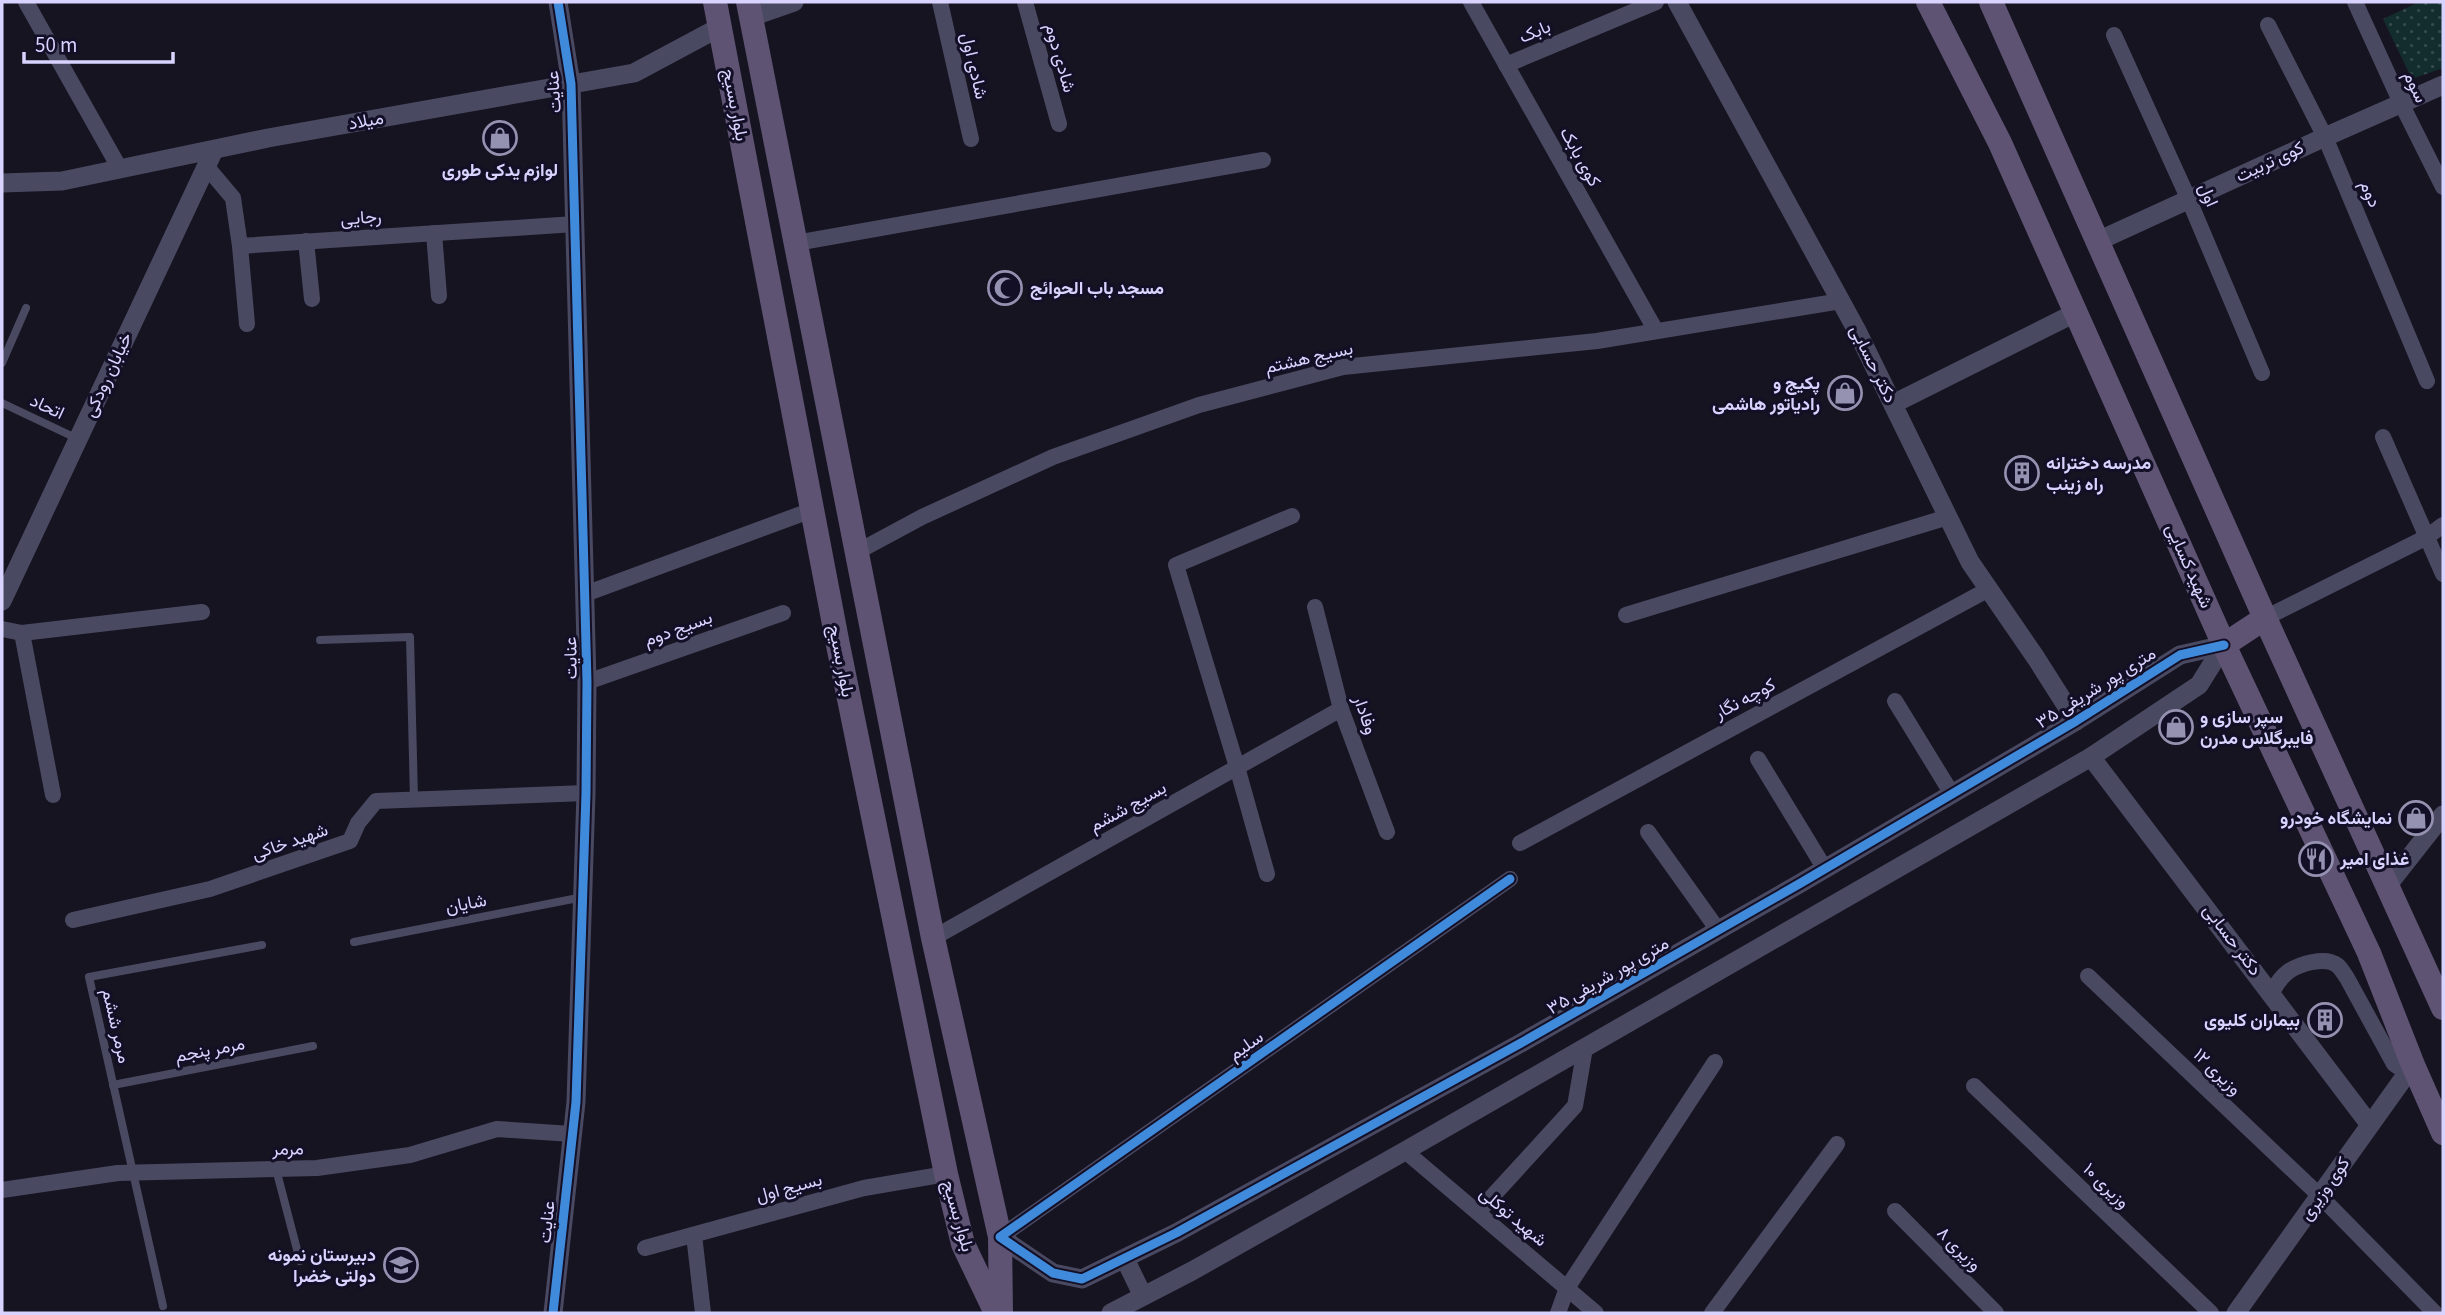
<svg xmlns="http://www.w3.org/2000/svg" width="2445" height="1315" font-family="'Source Sans 3',Vazirmatn,sans-serif">
	<defs>
		<pattern id="grass-dots" width="8" height="8" patternUnits="userSpaceOnUse" patternTransform="scale(1.75)"><rect width="8" height="8" fill="#132c2d"/><path d="M2 2h.1M6 6h.1" fill="none" stroke="#354a4c" stroke-width="1.8" stroke-linecap="round"/></pattern>
	</defs>
	<rect width="100%" height="100%" fill="#161421"/>
	<path fill="url(#grass-dots)" d="M2419 2H2443V68L2412 79 2383 19Z"/>
	<g fill="none" stroke-linecap="round" stroke-linejoin="round">
		<g stroke="#4a4962" stroke-width="8">
			<path d="M2 363 26 308"/>
			<path d="M2 403 78 439"/>
			<path d="M320 640 410 637 414 799"/>
			<path d="M354 942 583 897"/>
			<path d="M113 1085 313 1046"/>
			<path d="M276 1169 300 1261"/>
			<path d="M163 1306 89 977 262 945"/>
		</g>
		<g stroke="#4a4962" stroke-width="16">
			<path d="M26 2 120 169"/>
			<path d="M940 2 971 139"/>
			<path d="M1025 2 1059 124"/>
			<path d="M1471 2 1656 331"/>
			<path d="M2355 2 2401 103 2443 187"/>
			<path d="M2268 25 2325 137 2427 381"/>
			<path d="M2114 35 2189 200 2262 373"/>
			<path d="M1506 65 1656 2"/>
			<path d="M206 166 233 198 240 246 575 224"/>
			<path d="M434 233 439 296"/>
			<path d="M306 241 312 299"/>
			<path d="M796 243 1263 160"/>
			<path d="M240 246 247 324"/>
			<path d="M2383 437 2443 574"/>
			<path d="M857 552 922 517 1053 457 1199 405 1343 367 1597 341 1841 301"/>
			<path d="M585 594 812 510"/>
			<path d="M1315 607 1341 709 1387 832"/>
			<path d="M1626 615 1948 517"/>
			<path d="M2265 618 2427 537 2443 525"/>
			<path d="M2 629 22 633 202 612"/>
			<path d="M22 633 53 795"/>
			<path d="M587 682 783 613"/>
			<path d="M1895 701 1952 794"/>
			<path d="M1758 759 1825 869"/>
			<path d="M1648 832 1718 930"/>
			<path d="M1520 843 1989 589"/>
			<path d="M1267 874 1237 767 1176 565 1292 516"/>
			<path d="M73 920 210 889 350 841 358 823 376 801 586 793"/>
			<path d="M933 938 1341 709"/>
			<path d="M2088 976 2320 1196 2435 1313"/>
			<path d="M2272 993C2276 984 2281 977 2289 971 2300 964 2325 956 2337 965 2341 968 2344 974 2347 978L2394 1064 2407 1073 2418 1075"/>
			<path d="M1974 1086 2211 1313"/>
			<path d="M1405 1151 1596 1313"/>
			<path d="M2 1190 118 1173 317 1168 410 1155 497 1129 572 1134"/>
			<path d="M1895 1211 1996 1313"/>
			<path d="M1478 1212 1575 1106 1585 1048"/>
			<path d="M694 1235 703 1313"/>
			<path d="M1000 1237 1510 879"/>
			<path d="M645 1248 864 1188 946 1174"/>
			<path d="M1558 1313 1567 1288 1715 1062"/>
			<path d="M1712 1313 1837 1144"/>
		</g>
		<g stroke="#4a4962" stroke-width="19">
			<path d="M1677 2 1856 329 1970 562 2036 658 2076 721"/>
			<path d="M751 17 794 2"/>
			<path d="M2 183 62 181 268 138 634 73 720 27"/>
			<path d="M2098 241 2325 137 2443 85"/>
			<path d="M1893 404 2075 313"/>
			<path d="M2 601 214 150"/>
			<path d="M2091 757 2370 1125"/>
			<path d="M2387 886 2443 815"/>
			<path d="M1000 1237 1053 1273 1082 1279 1176 1233 1521 1043 1799 884 2076 721 2180 655 2224 645"/>
			<path d="M1125 1259 1143 1296"/>
			<path d="M553 1313 576 1102 586 793 587 682 571 84 558 2"/>
			<path d="M1111 1313 1192 1271 1405 1151 2091 757 2199 685 2224 645"/>
			<path d="M2236 1313 2413 1065"/>
		</g>
		<g stroke="#5e5373" stroke-width="24">
			<path d="M715 2 838 645 946 1174 963 1244 996 1313"/>
			<path d="M748 2 933 938 1000 1237 1001 1313"/>
			<path d="M1928 2 2000 143 2224 645 2369 953 2413 1065 2443 1133"/>
			<path d="M1991 2 2265 618 2443 1008"/>
			<path d="M2224 645 2265 618"/>
		</g>
		<g stroke="#130f26" stroke-width="13">
			<g id="cycleway">
				<path d="M1510 879 1000 1237 1053 1273 1082 1279 1176 1233 1521 1043 1799 884 2076 721 2180 655 2224 645"/>
				<path d="M553 1313 576 1102 586 793 587 682 571 84 558 2"/>
			</g>
		</g>
		<use href="#cycleway" stroke="#408adc" stroke-width="9"/>
	</g>
	<defs>
		<g id="shop-ring" transform="scale(1.75)"><circle r="9.5" fill="#130f26" stroke="#9591b1" stroke-width="1.5"/><path d="M-5-2.5h2.3a2.7 3.5 0 0 1 5.4 0H5L5.5 6h-11ZM-1.5-2.5h3a1.5 2.3 0 0 0-3 0Z" fill="#9591b1"/></g>
		<g id="mosque-ring" transform="scale(1.75)"><circle r="9.5" fill="#130f26" stroke="#9591b1" stroke-width="1.5"/><path d="M3.5-4.9A6 6 0 1 0 3.5 4.9A5 5 0 1 1 3.5-4.9Z" fill="#9591b1"/></g>
		<g id="building-ring" transform="scale(1.75)"><circle r="9.5" fill="#130f26" stroke="#9591b1" stroke-width="1.5"/><path d="M-4-6H4V6H1V3H-1V6H-4ZM-2.5-4.3h1.7v1.8h-1.7ZM.8-4.3h1.7v1.8H.8ZM-2.5-1h1.7V.8h-1.7ZM.8-1h1.7V.8H.8Z" fill="#9591b1"/></g>
		<g id="restaurant-ring" transform="scale(1.75)"><circle r="9.5" fill="#130f26" stroke="#9591b1" stroke-width="1.5"/><path d="M-5-6h1v4h1v-4h1v4h1v-4h1v5L-1.5 .5V6h-2V.5L-5-1ZM5-6V6H3V1.5H1.5Q1.5-4 5-6Z" fill="#9591b1"/></g>
		<g id="school-ring" transform="scale(1.75)"><circle r="9.5" fill="#130f26" stroke="#9591b1" stroke-width="1.5"/><path d="M0-5L7-2L0 1L-7-2ZM-4 1L0 2.5L4 1V4Q0 6-4 4Z" fill="#9591b1"/></g>
	</defs>
	<g fill-rule="evenodd">
		<use href="#shop-ring" x="500" y="138"/>
		<use href="#mosque-ring" x="1005" y="288"/>
		<use href="#shop-ring" x="1845" y="393"/>
		<use href="#building-ring" x="2022" y="473"/>
		<use href="#shop-ring" x="2176" y="727"/>
		<use href="#shop-ring" x="2416" y="818"/>
		<use href="#restaurant-ring" x="2316" y="859"/>
		<use href="#building-ring" x="2325" y="1020"/>
		<use href="#school-ring" x="401" y="1265"/>
	</g>
	<g text-anchor="middle" dominant-baseline="central" stroke-width="6" stroke-linejoin="round" paint-order="stroke">
		<g font-size="18" fill="#d9d4ff" stroke="#130f26">
			<text transform="translate(1535 32) rotate(-23)">بابک</text>
			<text transform="translate(1060 58) rotate(74)">شادی دوم</text>
			<text transform="translate(974 66) rotate(77)">شادی اول</text>
			<text transform="translate(2415 87) rotate(65)">سوم</text>
			<text transform="translate(554 92) rotate(-94)">عنایت</text>
			<text transform="translate(735 105) rotate(79)">بلوار بسیج</text>
			<text transform="translate(366 121) rotate(-10)">میلاد</text>
			<text transform="translate(1580 157) rotate(61)">کوی بابک</text>
			<text transform="translate(2270 162) rotate(-25)">کوی تربیت</text>
			<text transform="translate(2370 194) rotate(67)">دوم</text>
			<text transform="translate(2208 195) rotate(66)">اول</text>
			<text transform="translate(361 218) rotate(-4)">رجایی</text>
			<text transform="translate(1309 358) rotate(-13)">بسیج هشتم</text>
			<text transform="translate(1873 364) rotate(64)">دکتر حسابی</text>
			<text transform="translate(108 375) rotate(-65)">خیابان رودکی</text>
			<text transform="translate(47 407) rotate(25)">اتحاد</text>
			<text transform="translate(2189 566) rotate(66)">شهید کسایی</text>
			<text transform="translate(678 629) rotate(-20)">بسيج دوم</text>
			<text transform="translate(571 658) rotate(-91)">عنایت</text>
			<text transform="translate(841 661) rotate(79)">بلوار بسیج</text>
			<text transform="translate(2096 688) rotate(-32)">۳۵ متری پور شریفی</text>
			<text transform="translate(1745 699) rotate(-28)">کوچه نگار</text>
			<text transform="translate(1365 715) rotate(71)">وفادار</text>
			<text transform="translate(1128 807) rotate(-29)">بسیج ششم</text>
			<text transform="translate(290 842) rotate(-19)">شهید خاکی</text>
			<text transform="translate(466 904) rotate(-11)">شایان</text>
			<text transform="translate(2232 940) rotate(53)">دکتر حسابی</text>
			<text transform="translate(1608 976) rotate(-30)">۳۵ متری پور شریفی</text>
			<text transform="translate(116 1026) rotate(77)">مرمر ششم</text>
			<text transform="translate(1246 1046) rotate(-35)">سلیم</text>
			<text transform="translate(210 1050) rotate(-11)">مرمر پنجم</text>
			<text transform="translate(2217 1072) rotate(44)">وزيری ۱۲</text>
			<text transform="translate(288 1149) rotate(-1)">مرمر</text>
			<text transform="translate(2106 1186) rotate(44)">وزیری ۱۰</text>
			<text transform="translate(789 1188) rotate(-15)">بسیج اول</text>
			<text transform="translate(2325 1189) rotate(-55)">کوی وزیری</text>
			<text transform="translate(958 1216) rotate(74)">بلوار بسیج</text>
			<text transform="translate(1513 1217) rotate(40)">شهید توکلی</text>
			<text transform="translate(547 1222) rotate(-84)">عنایت</text>
			<text transform="translate(1959 1249) rotate(45)">وزیری ۸</text>
		</g>
		<g font-size="18" font-weight="bold" fill="#d9d4ff" stroke="#130f26" text-anchor="start">
			<text x="500" y="170" text-anchor="middle">لوازم یدکی طوری</text>
			<text x="1030" y="288">مسجد باب الحوائج</text>
			<text x="1820" y="383" text-anchor="end">پکیج و<tspan x="1820" dy="21">رادیاتور هاشمی</tspan></text>
			<text x="2046" y="463">مدرسه دخترانه<tspan x="2046" dy="21">راه زینب</tspan></text>
			<text x="2200" y="717">سپر سازی و<tspan x="2200" dy="21">فایبرگلاس مدرن</tspan></text>
			<text x="2392" y="818" text-anchor="end">نمایشگاه خودرو</text>
			<text x="2340" y="859">غذای امیر</text>
			<text x="2300" y="1020" text-anchor="end">بیماران کلیوی</text>
			<text x="376" y="1255" text-anchor="end">دبیرستان نمونه<tspan x="376" dy="21">دولتی خضرا</tspan></text>
		</g>
	</g>
	<rect width="2445" height="1315" fill="none" stroke="#d9d4ff" stroke-width="7"/>
	<path d="M24 52v10h149v-10" fill="none" stroke="#d9d4ff" stroke-width="3.5"/>
	<text x="35" y="52" font-size="21" fill="#d9d4ff" stroke="#130f26" stroke-width="5" paint-order="stroke">50 m</text>
</svg>
